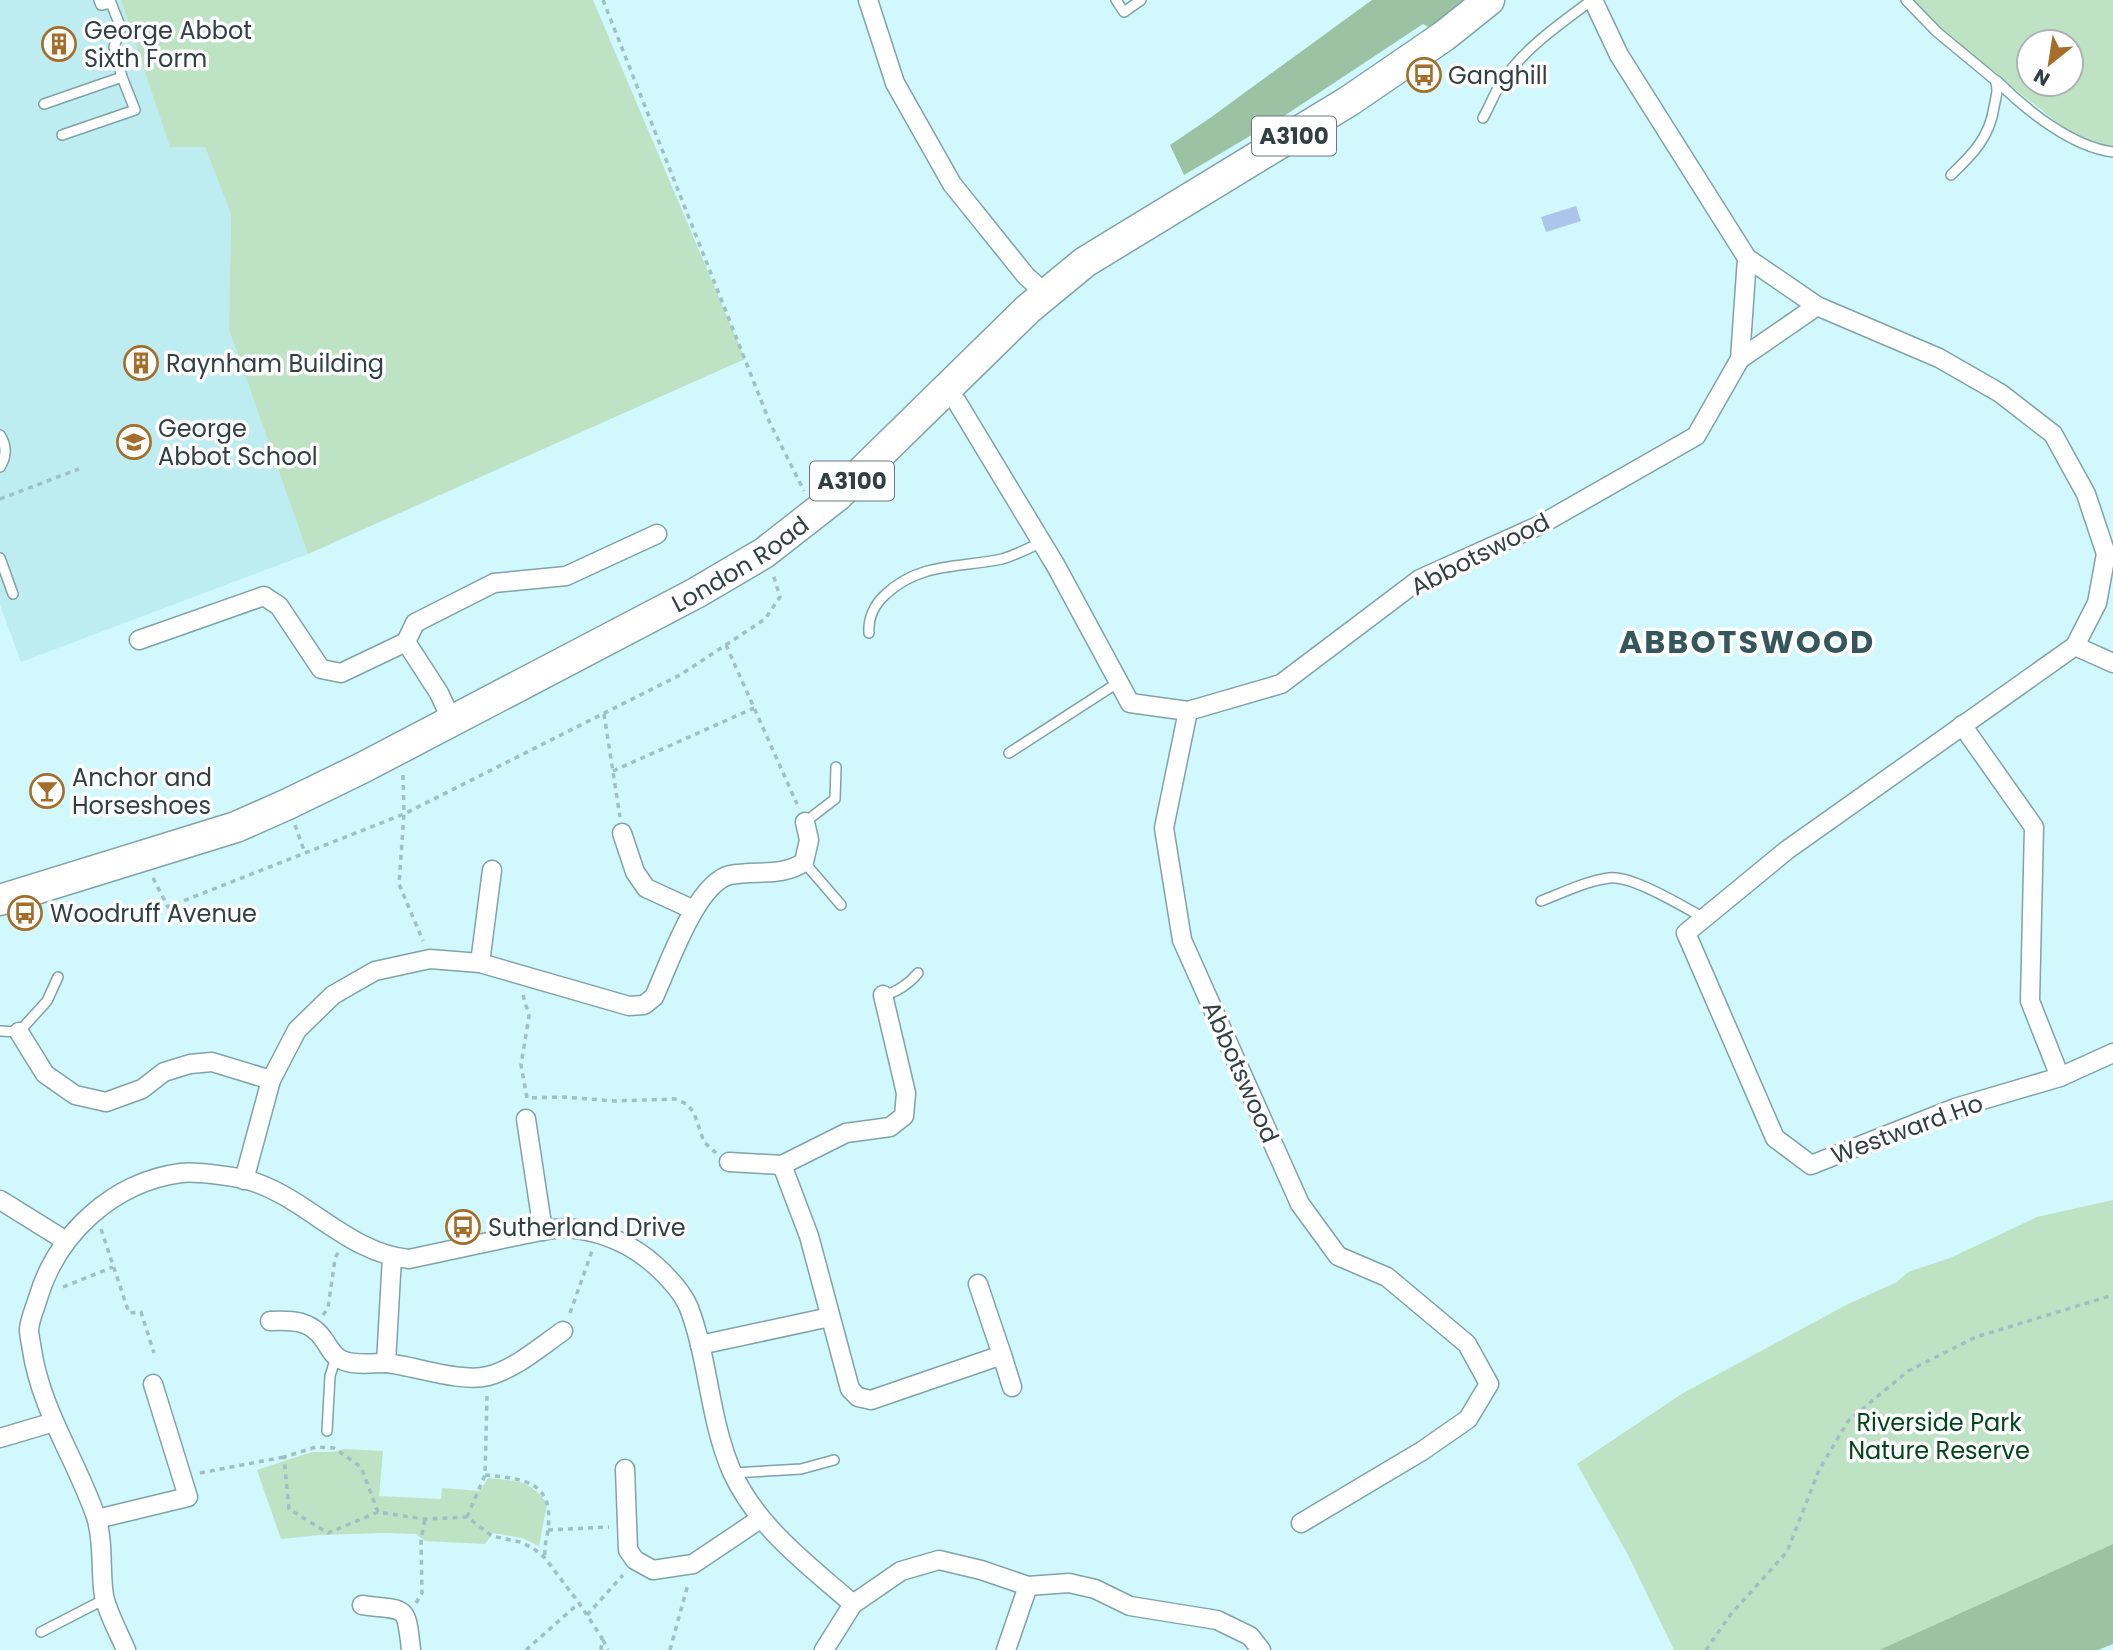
<svg xmlns="http://www.w3.org/2000/svg" width="2113" height="1650" font-family="Poppins,sans-serif">
	<rect width="100%" height="100%" fill="#d1f8fc"/>
	<path fill="#bdecf1" d="M0 0H121L170 146 205 147 231 214 229 330 308 554 21 662 0 605Z"/>
	<g fill="#bee3c4" fill-rule="evenodd">
		<path d="M121 0H593L745 359 308 554 229 330 231 214 205 147H170Z"/>
		<path d="M1913 0H2113V148L2088 141 2063 127 1945 34ZM2029 42H2071V84H2029Z"/>
		<path d="M2113 1200V1544L1879 1650H1674L1627 1553 1577 1464 1683 1393 1848 1304 1897 1282 1908 1272 1950 1258 2037 1217Z"/>
		<path d="M344 1449 383 1451 379 1496 441 1499 442 1488 480 1491 488 1478C514 1481 531 1479 547 1504L539 1546 522 1538 493 1533 485 1544 425 1541 416 1534 384 1533 320 1535 281 1539 257 1470 312 1452H333Z"/>
	</g>
	<g fill="#9bc2a2">
		<path d="M1372 0H1478L1444 36 1423 24 1284 116 1184 175 1170 145 1210 118Z"/>
		<path d="M2113 1544V1644L2098 1650H1879Z"/>
	</g>
	<path fill="#abc5ec" d="M1576 206 1581 221 1546 232 1541 217Z"/>
	<g fill="none" stroke-linecap="round" stroke-linejoin="round">
		<g stroke="#7fa3a7" stroke-width="12">
			<g id="lane">
				<path d="M1116 0 1124 12 1141 0"/>
				<path d="M1906 0 1937 32 1995 80C1999 90 1996 96 1994 107 1990 137 1972 155 1951 175"/>
				<path d="M1997 81C2026 110 2072 147 2113 152"/>
				<path d="M44 104 122 77 114 47 121 28 111 3 101 5 99 0"/>
				<path d="M1483 118C1490 106 1495 91 1503 80 1526 47 1560 24 1592 0"/>
				<path d="M62 135 135 110 122 77"/>
				<path d="M0 435C7 446 7 456 0 467"/>
				<path d="M0 558 13 594"/>
				<path d="M869 633C868 619 874 605 885 595 919 562 960 568 1002 559 1016 555 1029 548 1042 542"/>
				<path d="M1009 753 1119 682"/>
				<path d="M805 822 835 799 836 767"/>
				<path d="M804 862 841 905"/>
				<path d="M1541 901C1562 893 1586 881 1609 878 1632 875 1682 906 1704 918"/>
				<path d="M883 995C896 993 910 983 918 973"/>
				<path d="M0 1031 19 1032 47 1001 58 977"/>
				<path d="M327 1431 330 1376 336 1357"/>
				<path d="M732 1473 801 1469 834 1460"/>
				<path d="M41 1632 105 1599"/>
			</g>
		</g>
		<g stroke="#7fa3a7" stroke-width="21">
			<g id="street">
				<path d="M868 0 895 83 952 184 1026 276 1046 294"/>
				<path d="M1747 258 1817 306 1939 358 2000 393 2053 434 2086 494 2106 554 2097 603 2075 646 1787 850 1686 933 1775 1138 1811 1165 1955 1108 2060 1077 2113 1053"/>
				<path d="M1740 359 1817 306"/>
				<path d="M945 390 957 402 1056 566 1130 703 1188 711 1281 684 1420 579 1540 525 1696 436 1740 359 1747 258 1619 55 1593 0"/>
				<path d="M139 640 264 596 279 606 321 669 341 673 406 642 439 693 452 721"/>
				<path d="M406 642 415 623 494 583 566 576 657 534"/>
				<path d="M2075 646 2113 663"/>
				<path d="M1188 711 1164 828 1182 940 1300 1204 1338 1256 1387 1277 1467 1344 1489 1384 1468 1419 1422 1451 1301 1523"/>
				<path d="M1962 725 2034 827 2030 1001 2060 1077"/>
				<path d="M622 833 635 872 646 888 694 910"/>
				<path d="M480 963 492 870"/>
				<path d="M19 1032 45 1074 75 1095 106 1102 142 1089 164 1072 190 1064 212 1062 271 1080"/>
				<path d="M526 1119 543 1231"/>
				<path d="M729 1162 782 1165 846 1133 890 1127 904 1116 906 1093 883 995"/>
				<path d="M782 1165 809 1236 850 1389 858 1397 871 1400 1002 1355 978 1284"/>
				<path d="M244 1180 271 1080 297 1030 333 995 375 971 430 959 480 963 629 1006 644 1005 654 997C668 967 696 883 730 875 756 870 783 877 804 862L809 840 805 822"/>
				<path d="M0 1200 66 1241"/>
				<path d="M392 1257 386 1363C415 1366 461 1383 488 1376 515 1369 540 1347 563 1331"/>
				<path d="M270 1321C292 1320 311 1320 324 1340 330 1348 332 1356 342 1360 355 1366 373 1363 386 1363"/>
				<path d="M700 1345 830 1317"/>
				<path d="M1002 1355 1012 1387"/>
				<path d="M0 1438 54 1422"/>
				<path d="M625 1469 628 1550 635 1560 653 1570 693 1564 760 1519"/>
				<path d="M97 1519 188 1497 153 1384"/>
				<path d="M362 1605C407 1611 406 1603 411 1650"/>
				<path d="M126 1650C119 1633 108 1614 104 1596 100 1571 104 1541 96 1517 77 1461 41 1410 32 1350 31 1343 29 1335 29 1329 30 1319 35 1308 38 1298 57 1234 113 1182 181 1173 195 1171 229 1176 244 1179 304 1194 346 1253 409 1259 442 1252 475 1245 507 1238 529 1234 554 1226 576 1229 606 1233 634 1246 656 1266 668 1277 683 1293 689 1308 709 1361 709 1419 732 1472 757 1527 808 1565 853 1604"/>
				<path d="M824 1650 853 1604 901 1571 939 1560 981 1570 1028 1586 1069 1583 1095 1589 1130 1606 1217 1620 1250 1636 1261 1650"/>
				<path d="M1006 1650 1028 1586"/>
			</g>
		</g>
		<g stroke="#7fa3a7" stroke-width="33">
			<g id="primary">
				<path id="s1" d="M0 900 236 827 288 804 362 768 696 593 764 553 837 496 1028 309 1085 262 1349 101 1444 36 1489 0"/>
			</g>
		</g>
		<g stroke="#a0c0c3" stroke-width="3.5" stroke-dasharray="5 5" stroke-linecap="butt">
			<path d="M603 0 770 423 804 491"/>
			<path d="M0 499 79 469"/>
			<path d="M726 645 797 804"/>
			<path d="M604 714 620 817"/>
			<path d="M613 771 754 708"/>
			<path d="M403 775 404 814 399 884 423 941"/>
			<path d="M295 825 305 853"/>
			<path d="M153 878 168 907 404 814 680 675 765 619 780 597 773 574"/>
			<path d="M523 995 529 1016 521 1065 527 1098 563 1097 615 1101 675 1099 687 1104 694 1113 704 1142 716 1153"/>
			<path d="M101 1229 129 1313 141 1312 154 1353"/>
			<path d="M63 1287 113 1267"/>
			<path d="M570 1313 592 1251"/>
			<path d="M323 1315 328 1308 335 1259 338 1252"/>
			<path d="M200 1473 284 1457"/>
			<path d="M485 1475C524 1479 554 1481 548 1529 547 1539 544 1546 545 1556"/>
			<path d="M378 1512 361 1467 334 1448 316 1447 284 1457 289 1509 328 1533 378 1512 425 1519 467 1517 492 1536 520 1542 533 1548 545 1558 579 1603 602 1638 601 1650"/>
			<path d="M467 1517 485 1475 487 1396"/>
			<path d="M548 1530 609 1527"/>
			<path d="M416 1603 422 1593 421 1539 425 1519"/>
			<path d="M587 1615 623 1575"/>
			<path d="M603 1640 608 1650"/>
			<path d="M526 1650 579 1603"/>
			<path d="M670 1650 688 1584"/>
			<path d="M1706 1650 1731 1614 1787 1552 1819 1470 1848 1421 1908 1371 1976 1337 2113 1295"/>
		</g>
		<use href="#lane" stroke="#fff" stroke-width="9"/>
		<use href="#street" stroke="#fff" stroke-width="18"/>
		<use href="#primary" stroke="#fff" stroke-width="30"/>
	</g>
	<defs>
		<g id="building-ring" transform="scale(1.75)"><circle r="9.5" fill="#fff" stroke="#a46d29" stroke-width="1.5"/><path d="M-4-6H4V6H1V3H-1V6H-4ZM-2.5-4.3h1.7v1.8h-1.7ZM.8-4.3h1.7v1.8H.8ZM-2.5-1h1.7V.8h-1.7ZM.8-1h1.7V.8H.8Z" fill="#a46d29"/></g>
		<g id="bus-ring" transform="scale(1.75)"><circle r="9.5" fill="#fff" stroke="#a46d29" stroke-width="1.5"/><path d="M-5-6H5V4H4V6H2V4H-2V6H-4V4H-5ZM-3.5-4V0h7V-4ZM-3.5 1.2v1.5H-2V1.2ZM2 1.2v1.5H3.5V1.2Z" fill="#a46d29"/></g>
		<g id="school-ring" transform="scale(1.75)"><circle r="9.5" fill="#fff" stroke="#a46d29" stroke-width="1.5"/><path d="M0-5L7-2L0 1L-7-2ZM-4 1L0 2.5L4 1V4Q0 6-4 4Z" fill="#a46d29"/></g>
		<g id="bar-ring" transform="scale(1.75)"><circle r="9.5" fill="#fff" stroke="#a46d29" stroke-width="1.5"/><path d="M-6-5H6L.8 .8V4.5H3.5V6h-7V4.5H-.8V.8Z" fill="#a46d29"/></g>
	</defs>
	<g fill-rule="evenodd">
		<use href="#building-ring" x="59" y="44"/>
		<use href="#bus-ring" x="1424" y="75"/>
		<use href="#building-ring" x="141" y="363"/>
		<use href="#school-ring" x="134" y="442"/>
		<use href="#bar-ring" x="47" y="791"/>
		<use href="#bus-ring" x="25" y="913"/>
		<use href="#bus-ring" x="463" y="1227"/>
	</g>
	<g text-anchor="middle" dominant-baseline="central" stroke-width="7" stroke-linejoin="round" paint-order="stroke">
		<g fill="#fff" stroke="#6f797b" stroke-width="2">
			<rect x="1252" y="116.5" width="84" height="39" rx="5"/>
			<rect x="810" y="461.5" width="84" height="39" rx="5"/>
		</g>
		<g font-size="23" font-weight="bold" fill="#314042">
			<text x="1294" y="136">A3100</text>
			<text x="852" y="481">A3100</text>
		</g>
		<g font-size="24" fill="#314042" stroke="#fff" text-anchor="start">
			<text x="84" y="30">George Abbot<tspan x="84" dy="28">Sixth Form</tspan></text>
			<text x="1448" y="75">Ganghill</text>
			<text x="166" y="363">Raynham Building</text>
			<text x="158" y="428">George<tspan x="158" dy="28">Abbot School</tspan></text>
			<text x="72" y="777">Anchor and<tspan x="72" dy="28">Horseshoes</tspan></text>
			<text x="50" y="913">Woodruff Avenue</text>
			<text x="488" y="1227">Sutherland Drive</text>
		</g>
		<g font-size="24" fill="#314042" stroke="#fff">
			<text transform="translate(1480 554) rotate(-27)">Abbotswood</text>
			<text stroke="none"><textPath href="#s1" startOffset="816">London Road</textPath></text>
			<text transform="translate(1241 1072) rotate(66)">Abbotswood</text>
			<text transform="translate(1907 1129) rotate(-20)">Westward Ho</text>
		</g>
		<g font-size="24" fill="#03451c" stroke="#fff">
			<text x="1939" y="1422">Riverside Park<tspan x="1939" dy="28">Nature Reserve</tspan></text>
		</g>
		<g font-size="32" font-weight="bold" letter-spacing="2" fill="#35575b" stroke="#fff">
			<text x="1747" y="641">ABBOTSWOOD</text>
		</g>
	</g>
	<g transform="translate(2050 63) rotate(210)"><circle r="33" fill="#ffffff" stroke="#adb3b3" stroke-width="2"/>
	<path d="M0-5L12 26L0 18L-12 26Z" fill="#a46d29"/>
	<text y="-10" font-size="19" font-weight="bold" text-anchor="middle" fill="#314042">N</text>
	</g>
</svg>
